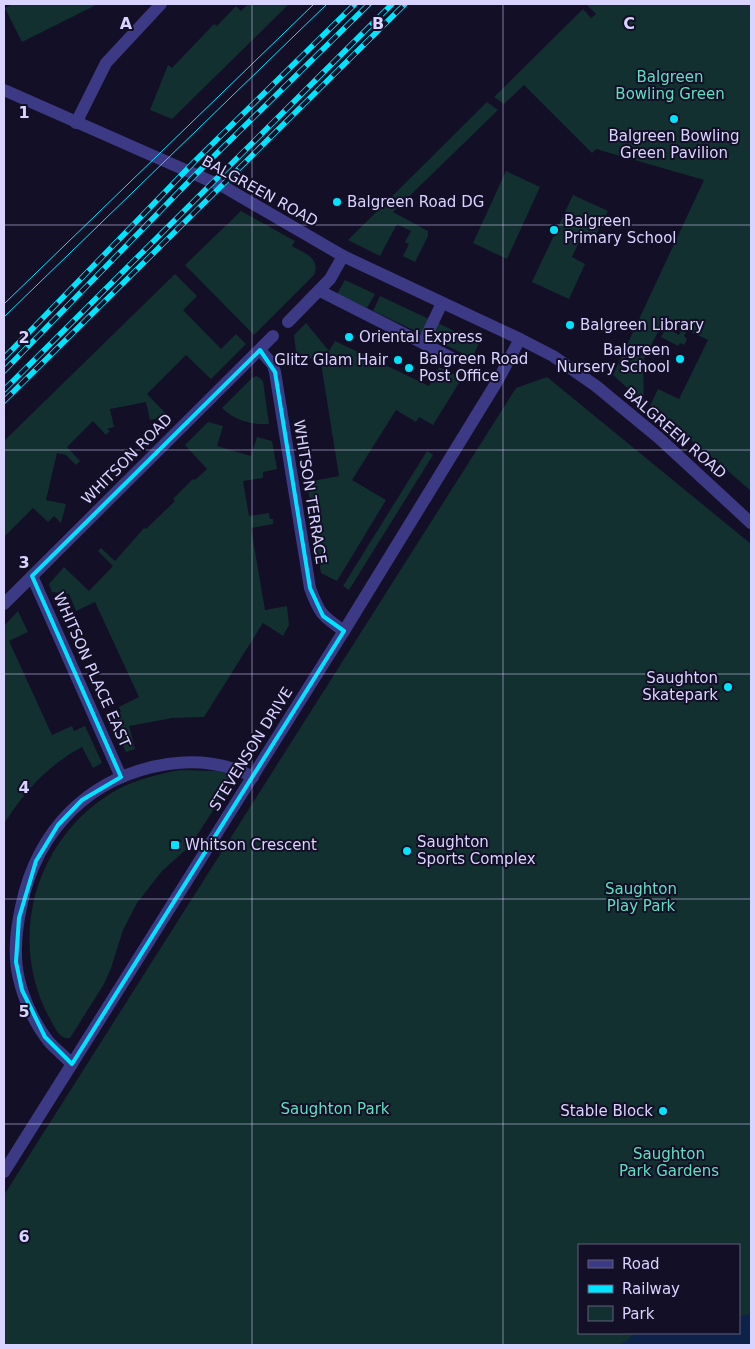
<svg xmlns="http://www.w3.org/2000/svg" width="755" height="1349" font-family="'DejaVu Sans',sans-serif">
	<rect width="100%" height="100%" fill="#130f26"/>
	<g fill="#12302f" fill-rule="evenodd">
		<path d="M13 4H98L22 42 5 8Z"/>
		<path d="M248 4H289L172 119 150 110 168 65 172 68 214 24 217 26 236 6 241 11Z"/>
		<path d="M589 4H751V491L706 452 649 408 658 389 679 399 708 340 687 330 684 336 687 339 684 345 680 343 678 346 661 337 666 328 679 335 682 329 664 320 643 361 644 403 613 375 704 180 596 149 592 153 524 85 504 104 494 97 583 9 591 18 596 14 587 5Z"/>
		<path d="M487 102 498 110 393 212 428 231V236L415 262 403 256 409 244 405 242 411 231 397 224 380 256 348 240Z"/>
		<path d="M506 171 540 187 507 259 473 243Z"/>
		<path d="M573 195 608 211 593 241 582 236 572 257 585 264 569 299 532 282Z"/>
		<path d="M241 211 295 241 292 246C304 253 321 258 314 275L254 335 185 265Z"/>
		<path d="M175 274 197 296 183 310 221 349 236 334 246 344 211 379 186 355 147 394 168 416 150 420 146 402 110 409 114 427 107 429 110 431 106 435 93 421 67 447 80 461 76 465 66 455 57 453 46 500 66 504 61 523 54 516 48 522 33 508 4 537V441Z"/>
		<path d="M345 280 375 294 367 308 337 294Z"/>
		<path d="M380 296 431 320 424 335 373 311Z"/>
		<path d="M306 323 329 351 335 341 429 386 439 367 462 378 433 425 419 417 416 422 396 410 352 480 386 500 337 581 321 573 307 482 339 476 320 357 297 360 294 335Z"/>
		<path d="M438 323 479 343 472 358 431 338Z"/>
		<path d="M256 376 260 378 263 381 269 424C251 425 236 421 222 408L252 378Z"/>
		<path d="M547 377 751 544V1345H4V1195L516 388ZM579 1245H739V1333H579Z"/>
		<path d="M208 422 223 426 217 446 251 456 257 437 272 441 277 469 263 472V478L243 481 249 516 269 513 270 519H273V524L251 528 265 610 287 606 289 625 283 636 263 623 204 717 172 718 129 726 135 749 126 752 109 717 121 712 119 707 139 697 95 602 76 611 69 594 52 592 49 584 64 567 89 591 113 566 98 551 101 548 115 561 144 528 146 529 175 501 173 499 193 479 195 480 207 469 185 445Z"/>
		<path d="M427 451 433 455 349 590 343 586Z"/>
		<path d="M18 611 28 632 9 641 52 735 72 726 74 731 85 726 102 763 93 768 82 747C48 765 24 792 4 824V626Z"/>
		<path d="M180 770 218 771 233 775 234 778 190 846 162 871 137 903 123 930 111 968 104 984 70 1038C59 1040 55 1027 50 1019 5 937 37 834 118 789 138 779 159 774 180 770Z"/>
	</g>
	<path fill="#0c2248" d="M751 1314V1345H618L628 1340 633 1333H739V1316Z"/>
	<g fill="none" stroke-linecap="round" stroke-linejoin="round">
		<g stroke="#3d3a85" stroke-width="12">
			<path d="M76 123 106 63 161 4"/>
			<path d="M320 291 452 358"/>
			<path d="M288 322 330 279 343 256"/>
			<path d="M423 343 442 303"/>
			<path d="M260 350 273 365 275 372 310 588C319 613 322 616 344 631"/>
			<path d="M32 576 121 777"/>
			<path d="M4 604 273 336"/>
			<path d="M72 1064C65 1057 57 1050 50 1043 36 1026 24 1001 19 979 13 955 16 931 21 907 37 830 89 776 168 764 196 760 228 763 253 777"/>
		</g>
		<g stroke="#3d3a85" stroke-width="12">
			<path d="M4 90 226 188 343 256 520 339 553 356 596 386 659 438 751 523"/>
			<path d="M4 1172 344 631 498 380 520 339"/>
		</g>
		<g stroke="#00e5ff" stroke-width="1">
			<path d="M4 304 314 4"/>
			<path d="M4 317 327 4"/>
		</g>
		<g stroke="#00e5ff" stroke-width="5.5">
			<g id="rail">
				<path d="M4 358 197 159 355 4"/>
				<path d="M4 371 205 165 369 4"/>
				<path d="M4 390 392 4"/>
				<path d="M4 401 405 4"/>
			</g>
		</g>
		<use href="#rail" stroke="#130f26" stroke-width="4" stroke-dasharray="11" stroke-linecap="butt"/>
	</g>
	<path fill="none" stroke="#00e5ff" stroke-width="4" stroke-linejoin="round" d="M260 350 275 372 310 588 323 616 344 631 72 1064 45 1037 22 990 16 962 19 918 36 861 58 825 82 800 121 777 32 576Z"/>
	<path fill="none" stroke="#d9d4ff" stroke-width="1" stroke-opacity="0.55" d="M252 4V1345M503 4V1345M4 225H751M4 450H751M4 674H751M4 899H751M4 1124H751"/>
	<g fill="#00e5ff" stroke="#130f26" stroke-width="2">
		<circle cx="674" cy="119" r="5"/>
		<circle cx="337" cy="202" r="5"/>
		<circle cx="554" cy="230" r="5"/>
		<circle cx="570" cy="325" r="5"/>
		<circle cx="349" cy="337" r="5"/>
		<circle cx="680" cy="359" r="5"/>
		<circle cx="398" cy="360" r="5"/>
		<circle cx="409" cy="368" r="5"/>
		<circle cx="728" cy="687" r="5"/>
		<rect x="170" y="840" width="10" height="10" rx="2.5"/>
		<circle cx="407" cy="851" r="5"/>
		<circle cx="663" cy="1111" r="5"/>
	</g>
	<g text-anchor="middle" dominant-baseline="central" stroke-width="4" stroke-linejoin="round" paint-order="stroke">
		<g font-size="15" fill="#5fe0c0" stroke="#130f26">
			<text x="670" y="77">Balgreen<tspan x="670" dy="17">Bowling Green</tspan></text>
			<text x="641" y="889">Saughton<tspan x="641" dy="17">Play Park</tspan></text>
			<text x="335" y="1109">Saughton Park</text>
			<text x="669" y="1154">Saughton<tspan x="669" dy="17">Park Gardens</tspan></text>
		</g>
		<g font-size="15" fill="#d9d4ff" stroke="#130f26" text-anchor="start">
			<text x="674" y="136" text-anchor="middle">Balgreen Bowling<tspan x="674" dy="17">Green Pavilion</tspan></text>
			<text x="347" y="202">Balgreen Road DG</text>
			<text x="564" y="221">Balgreen<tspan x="564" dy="17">Primary School</tspan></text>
			<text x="580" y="325">Balgreen Library</text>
			<text x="359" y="337">Oriental Express</text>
			<text x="670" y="350" text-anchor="end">Balgreen<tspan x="670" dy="17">Nursery School</tspan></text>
			<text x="419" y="359">Balgreen Road<tspan x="419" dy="17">Post Office</tspan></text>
			<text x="388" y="360" text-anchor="end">Glitz Glam Hair</text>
			<text x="718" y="678" text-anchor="end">Saughton<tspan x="718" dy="17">Skatepark</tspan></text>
			<text x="417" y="842">Saughton<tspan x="417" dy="17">Sports Complex</tspan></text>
			<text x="185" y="845">Whitson Crescent</text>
			<text x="653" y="1111" text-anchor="end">Stable Block</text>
		</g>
		<g font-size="15" fill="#d9d4ff" stroke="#130f26">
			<text transform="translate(260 191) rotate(29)">BALGREEN ROAD</text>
			<text transform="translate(675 433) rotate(41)">BALGREEN ROAD</text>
			<text transform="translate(127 459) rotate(-45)">WHITSON ROAD</text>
			<text transform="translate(310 492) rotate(81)">WHITSON TERRACE</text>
			<text transform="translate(92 670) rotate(66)">WHITSON PLACE EAST</text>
			<text transform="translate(251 749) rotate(-58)">STEVENSON DRIVE</text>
		</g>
	</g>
	<g font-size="16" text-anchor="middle" font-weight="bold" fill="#d9d4ff" stroke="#130f26" stroke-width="4" stroke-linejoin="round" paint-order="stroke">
		<text x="126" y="29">A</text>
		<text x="378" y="29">B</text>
		<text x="629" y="29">C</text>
		<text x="24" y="118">1</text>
		<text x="24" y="343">2</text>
		<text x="24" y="568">3</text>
		<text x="24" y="793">4</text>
		<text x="24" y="1017">5</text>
		<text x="24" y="1242">6</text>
	</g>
	<rect width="755" height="1349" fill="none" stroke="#d9d4ff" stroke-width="10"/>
	<rect x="578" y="1244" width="162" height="90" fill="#130f26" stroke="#625e7d"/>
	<rect x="588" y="1260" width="25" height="8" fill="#3d3a85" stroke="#625e7d"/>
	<text x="622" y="1269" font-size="15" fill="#d9d4ff">Road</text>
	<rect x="588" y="1285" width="25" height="8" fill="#00e5ff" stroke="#625e7d"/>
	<text x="622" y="1294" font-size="15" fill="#d9d4ff">Railway</text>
	<rect x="588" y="1306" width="25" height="15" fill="#12302f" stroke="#625e7d"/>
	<text x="622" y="1319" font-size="15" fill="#d9d4ff">Park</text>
</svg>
